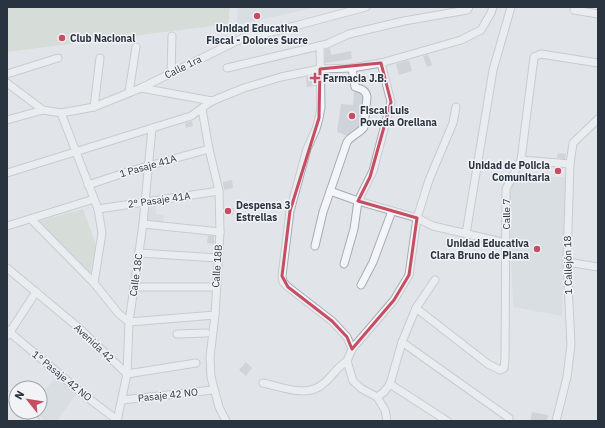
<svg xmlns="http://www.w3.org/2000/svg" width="605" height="428" font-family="'IBM Plex Sans',sans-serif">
	<rect width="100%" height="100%" fill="#e1e5e9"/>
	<g fill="#cfd4db">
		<path d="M238 7H318L236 25Z"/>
		<path d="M354 92 366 93 363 126 350 137 337 132 341 104 353 105Z"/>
		<path d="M517 176 565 177 562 316 513 307 509 190Z"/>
		<path d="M148 203H156V214L164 215 163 224 146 222Z"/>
		<path d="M56 378 76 394 57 421H45L36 412H40V394Z"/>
	</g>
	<g fill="#c7d3c3">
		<path d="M7 7H230L228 24 7 52Z"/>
		<path d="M83 209 96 245 90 274 38 224 39 221Z"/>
	</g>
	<g fill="#b9bec6">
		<path d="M330 48 331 55 351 51 352 59 325 63V50Z"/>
		<path d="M428 55 432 65 427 67 423 56Z"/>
		<path d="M409 60 412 71 399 75 396 64Z"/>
		<path d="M315 75 316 86 307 87 306 77Z"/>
		<path d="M192 121 193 126 186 128 185 123Z"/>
		<path d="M558 153 566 154 565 159 557 158Z"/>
		<path d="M554 168H563L562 175H554Z"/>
		<path d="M232 180 233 188 224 190 223 182Z"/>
		<path d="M225 207 234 208 233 215 225 214Z"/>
		<path d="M208 236H214V244L207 243Z"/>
		<path d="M246 362 252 368 246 376 239 370Z"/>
		<path d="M532 412 548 415 547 421H530Z"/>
	</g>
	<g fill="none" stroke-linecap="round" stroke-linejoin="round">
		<g stroke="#a6acb3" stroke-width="9">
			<g id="minor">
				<path d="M575 7 574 10 598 14"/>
				<path d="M320 46 321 107 319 118 316 129 307 149 290 211 282 276 283 282 288 287 332 321 347 337 352 349"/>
				<path d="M227 68 327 44 349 34 404 21 467 10 469 7"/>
				<path d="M171 73 172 36"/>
				<path d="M7 74 58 58"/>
				<path d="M7 83 43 110 61 113 94 107 141 88 243 38 276 31 366 7"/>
				<path d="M141 88 212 101"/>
				<path d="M129 92 136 47"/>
				<path d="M94 107 100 58"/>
				<path d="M202 109 209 149 219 191 220 232 215 315 210 357 211 377 219 407 226 421"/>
				<path d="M61 113 98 209 102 233 94 283 119 314 129 322"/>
				<path d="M7 120 43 110"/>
				<path d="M521 160 570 164"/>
				<path d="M7 173 191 116 212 101 244 88 281 77 320 69 352 68 381 63 461 40 481 30 491 13 493 7"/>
				<path d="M88 185 130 171 209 149"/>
				<path d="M330 191 358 201 417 218 433 226 506 243"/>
				<path d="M98 209 219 191"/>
				<path d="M31 219 94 283"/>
				<path d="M143 224 220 232"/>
				<path d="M7 226 94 199"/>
				<path d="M466 234 493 70 511 7"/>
				<path d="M315 246 323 212 347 142C352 135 360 133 364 127L367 97C366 90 361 89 355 87L352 68"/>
				<path d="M139 253 218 258"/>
				<path d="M567 262 598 267"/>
				<path d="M344 264 354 229 358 201 373 171 391 102 381 63"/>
				<path d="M7 268 79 328 127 374 196 363"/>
				<path d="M361 285 373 262 392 211"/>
				<path d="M134 287H216"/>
				<path d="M416 308 488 364 500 370 504 368 505 358 506 189 521 160 534 57 541 54 598 63"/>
				<path d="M129 322 215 315"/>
				<path d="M7 330 83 394 117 420"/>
				<path d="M177 334 206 333"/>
				<path d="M8 335 36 292"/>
				<path d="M402 342 509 418 508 421"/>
				<path d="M263 383C282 387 307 398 323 384 332 377 336 368 347 361"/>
				<path d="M390 384 447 421"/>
				<path d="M7 395 16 403"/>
				<path d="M377 397 384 392 390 384 402 342 416 308 435 280"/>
				<path d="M122 400 213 390"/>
				<path d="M26 412 36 421"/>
				<path d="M117 421 127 374 129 322 143 224 152 128"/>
				<path d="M387 421 385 410 377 397 362 389 353 381 347 361 352 349 394 300 409 275 417 218 429 180 453 123 456 107"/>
				<path d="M556 421 567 377 571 345 567 262 570 164 573 143 598 119"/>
			</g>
		</g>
		<use href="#minor" stroke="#f4f5f8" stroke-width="7"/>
	</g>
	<path d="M0 0H605V428H0ZM381 63 391 102 370 177 358 201 417 218 409 275 394 300 352 349 347 337 332 321 288 287 282 276 290 211 319 118 320 69Z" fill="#e1e5e9" fill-opacity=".55" fill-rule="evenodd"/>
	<path fill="none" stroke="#c74d62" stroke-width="3" stroke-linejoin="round" d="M381 63 391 102 370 177 358 201 417 218 409 275 394 300 352 349 347 337 332 321 288 287 282 276 290 211 319 118 320 69Z"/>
	<g fill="#c74d62" stroke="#f1f3f7" stroke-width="1.5">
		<circle cx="257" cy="16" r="4"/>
		<circle cx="62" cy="38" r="4"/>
		<path d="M313 72h4v4h4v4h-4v4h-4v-4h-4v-4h4z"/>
		<circle cx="352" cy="116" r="4"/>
		<circle cx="558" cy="171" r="4"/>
		<circle cx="228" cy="211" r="4"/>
		<circle cx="537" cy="249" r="4"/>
	</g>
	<g text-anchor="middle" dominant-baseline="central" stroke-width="3" stroke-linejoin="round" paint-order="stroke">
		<g font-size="10" font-weight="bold" fill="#2a3340" stroke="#f1f3f7" text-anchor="start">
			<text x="257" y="28" text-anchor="middle">Unidad Educativa<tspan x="257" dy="12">Fiscal - Dolores Sucre</tspan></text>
			<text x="70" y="38">Club Nacional</text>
			<text x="323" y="78">Farmacia J.B.</text>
			<text x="360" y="110">Fiscal Luis<tspan x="360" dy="12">Poveda Orellana</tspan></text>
			<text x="550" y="165" text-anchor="end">Unidad de Policia<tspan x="550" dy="12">Comunitaria</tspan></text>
			<text x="236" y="205">Despensa 3<tspan x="236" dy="12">Estrellas</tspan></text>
			<text x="529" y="243" text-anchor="end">Unidad Educativa<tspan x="529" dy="12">Clara Bruno de Piana</tspan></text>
		</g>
		<g font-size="10" fill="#2a3340" stroke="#f1f3f7">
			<text transform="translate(183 67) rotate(-26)">Calle 1ra</text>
			<text transform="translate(148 166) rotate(-16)">1 Pasaje 41A</text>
			<text transform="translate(159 200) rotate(-8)">2° Pasaje 41A</text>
			<text transform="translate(506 214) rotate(-90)">Calle 7</text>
			<text transform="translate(568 265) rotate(-91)">1 Callejón 18</text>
			<text transform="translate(217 266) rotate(-86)">Calle 18B</text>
			<text transform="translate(136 275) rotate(-82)">Calle 18C</text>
			<text transform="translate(94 343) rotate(43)">Avenida 42</text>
			<text transform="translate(62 376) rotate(39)">1° Pasaje 42 NO</text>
			<text transform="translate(168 395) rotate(-6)">Pasaje 42 NO</text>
		</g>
	</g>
	<rect width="605" height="428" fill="none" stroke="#2a3340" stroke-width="16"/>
	<g transform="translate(28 400) rotate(300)"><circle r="19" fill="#f1f3f7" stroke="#a1a6ae"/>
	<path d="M0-3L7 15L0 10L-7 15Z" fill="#c74d62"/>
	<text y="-6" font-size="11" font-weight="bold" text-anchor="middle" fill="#2a3340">N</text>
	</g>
</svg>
